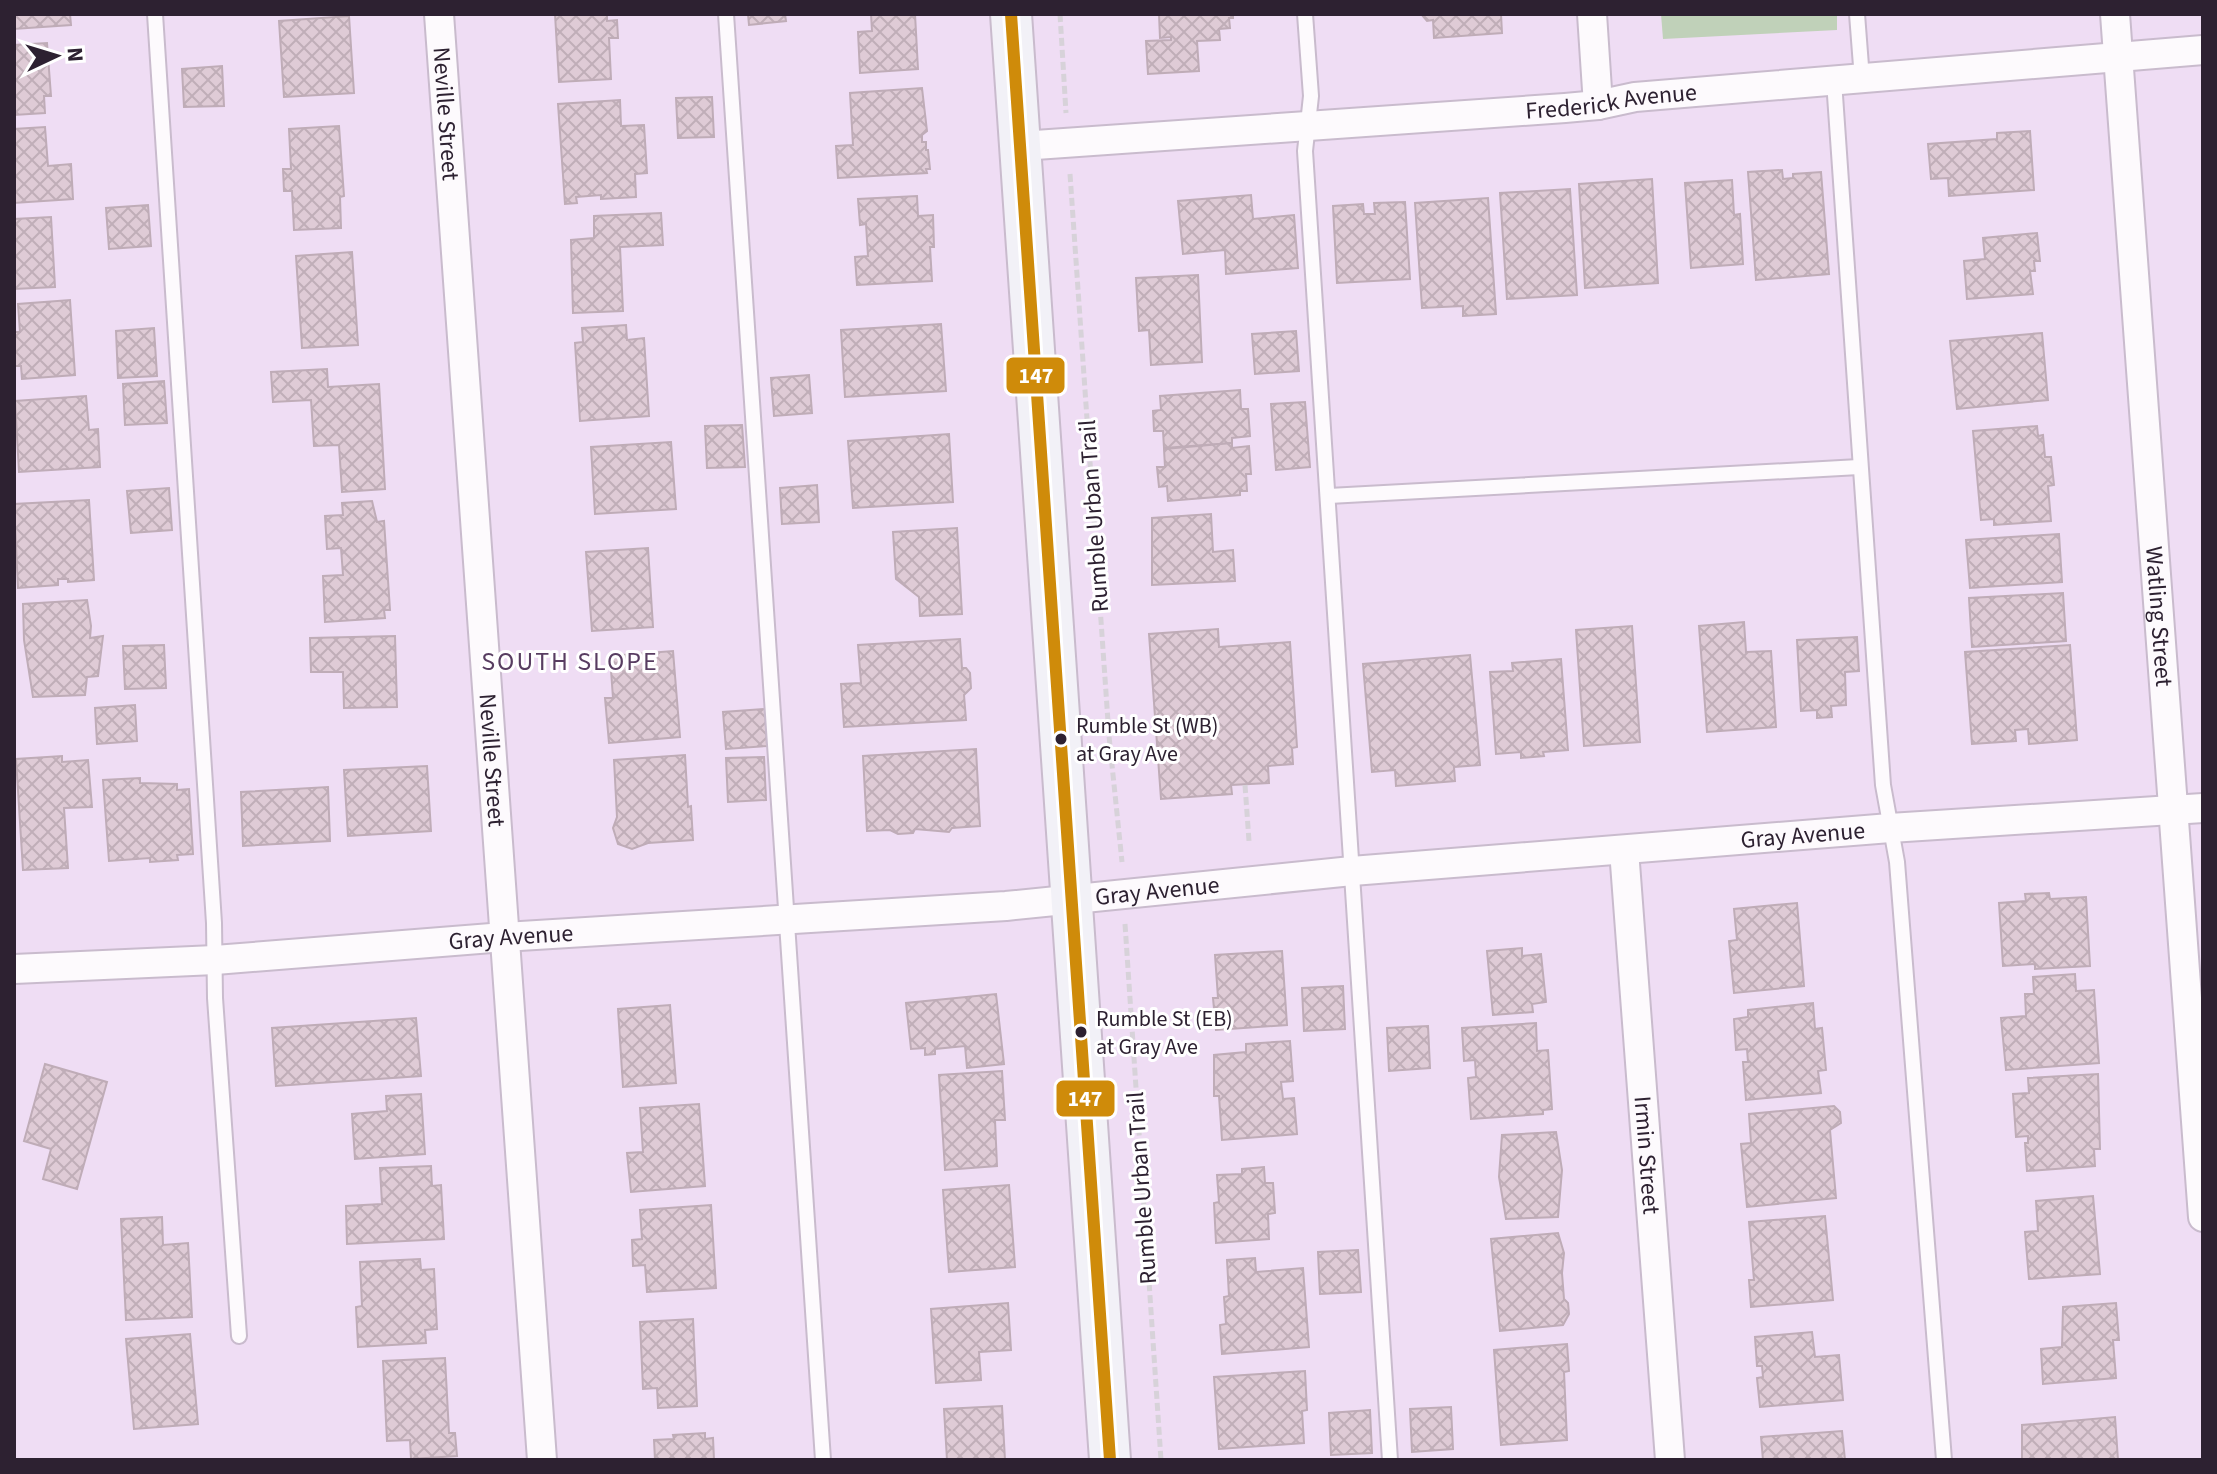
<svg xmlns="http://www.w3.org/2000/svg" width="2217" height="1474" font-family="'Source Sans 3',sans-serif">
	<defs>
		<pattern id="building-cross-hatch" width="8" height="8" patternUnits="userSpaceOnUse" patternTransform="scale(2)"><rect width="8" height="8" fill="#dfcbd6"/><path d="M0 0l8 8M0 8l8-8" fill="none" stroke="#c0aeb8"/></pattern>
	</defs>
	<rect width="100%" height="100%" fill="#efddf4"/>
	<path fill="#c0d1b9" d="M1661 14H1837V30L1663 39Z"/>
	<g fill="url(#building-cross-hatch)" stroke="#bfacb7" stroke-width="2">
		<path d="M14 14H70L71 25 14 29Z"/>
		<path d="M555 14H607V21L617 20 618 38H609L611 79 559 82Z"/>
		<path d="M748 14H785L786 21 749 25Z"/>
		<path d="M871 14H915L918 69 860 73 858 32 872 31Z"/>
		<path d="M1159 14H1233V18H1229L1230 28 1219 29 1220 40 1197 41 1199 71 1148 74 1146 41 1171 40V37L1160 38Z"/>
		<path d="M1408 14H1501L1502 33 1434 38 1433 20 1427 21 1422 15Z"/>
		<path d="M349 16 354 93 284 97 279 21Z"/>
		<path d="M47 43 51 96H44L45 113 14 115V45Z"/>
		<path d="M222 66 224 106 184 107 182 69Z"/>
		<path d="M922 88 927 131 922 135V142H926V150H928L930 169H926L927 173 838 178 836 146 853 145 850 93Z"/>
		<path d="M712 97 714 137 678 138 676 98Z"/>
		<path d="M620 100 621 126 644 125 647 173 635 174 636 197 601 199V195L576 197 577 203 565 204 558 104Z"/>
		<path d="M339 126 344 196 340 197 341 228 294 230 292 191H284L283 169H291L289 129Z"/>
		<path d="M45 127 48 166 71 164 73 199 14 203V129Z"/>
		<path d="M2030 131 2034 190 1949 196 1948 178 1931 179 1928 144 1997 139V133Z"/>
		<path d="M1782 170 1783 179 1793 178V174L1821 172 1829 274 1756 280 1748 172Z"/>
		<path d="M1652 179 1658 283 1585 288 1579 184Z"/>
		<path d="M1732 180 1734 215 1740 214 1743 264 1691 268 1685 183Z"/>
		<path d="M1570 189 1577 295 1507 299 1500 193Z"/>
		<path d="M1251 195 1253 219 1294 215 1298 268 1226 274 1225 250 1183 254 1178 201Z"/>
		<path d="M917 196 918 216 933 215 934 247H930L932 281 857 285 855 257 868 256 866 224 860 225 858 199Z"/>
		<path d="M1488 198 1496 314 1463 316V306L1422 308 1415 203Z"/>
		<path d="M1405 202 1410 279 1337 283 1333 206 1363 204 1364 214H1375L1374 203Z"/>
		<path d="M148 205 151 246 109 249 106 208Z"/>
		<path d="M661 213 663 245 620 247 623 311 573 313 571 240 594 238V216Z"/>
		<path d="M51 217 55 287 14 289V219Z"/>
		<path d="M2037 233 2040 261H2034L2035 271H2030L2033 294 1967 299 1964 261 1985 259 1983 238Z"/>
		<path d="M352 252 358 345 302 348 296 256Z"/>
		<path d="M1198 275 1202 362 1151 365 1149 330 1139 331 1136 278Z"/>
		<path d="M70 300 75 375 22 379 21 366H14V332H20L18 304Z"/>
		<path d="M941 324 946 391 845 397 841 330Z"/>
		<path d="M626 325 627 340 644 338 649 416 580 421 575 343 583 342 582 328Z"/>
		<path d="M154 328 157 376 118 378 116 331Z"/>
		<path d="M1296 331 1299 371 1255 374 1252 334Z"/>
		<path d="M2042 333 2048 400 1957 409 1950 341Z"/>
		<path d="M327 369 328 387 379 384 385 489 342 492 339 445 314 446 311 400 273 402 271 372Z"/>
		<path d="M809 375 812 413 774 416 771 378Z"/>
		<path d="M164 381 167 423 125 425 123 384Z"/>
		<path d="M1240 390 1241 409H1248L1250 436 1232 438V443L1164 448 1163 431H1154L1153 411 1161 410 1160 396Z"/>
		<path d="M86 396 89 430 98 429 100 467 19 472 15 401Z"/>
		<path d="M1305 402 1310 467 1276 470 1271 404Z"/>
		<path d="M742 425 745 467 707 468 705 426Z"/>
		<path d="M2037 426 2038 436 2043 435 2045 457H2051L2054 485 2048 486 2051 521 1994 525V519L1981 520 1973 431Z"/>
		<path d="M949 434 953 502 853 508 848 441Z"/>
		<path d="M671 442 676 509 595 514 591 447Z"/>
		<path d="M1232 443V448L1249 446 1251 474H1246L1247 491H1240V495L1168 501 1167 486 1159 487 1157 467H1165L1164 449Z"/>
		<path d="M817 485 819 522 782 524 780 488Z"/>
		<path d="M169 488 172 530 131 533 127 491Z"/>
		<path d="M89 500 94 580 68 582V579H58V585L18 588 14 504Z"/>
		<path d="M372 501 377 522 384 521 390 610H384L385 618 325 622 323 576 343 575 341 548 327 549 325 516 343 515 342 503Z"/>
		<path d="M1211 514 1213 552 1233 550 1235 581 1152 585V518Z"/>
		<path d="M957 528 962 614 920 616 919 597 896 579 893 532Z"/>
		<path d="M2059 534 2062 582 1970 588 1966 540Z"/>
		<path d="M648 548 653 627 592 631 586 552Z"/>
		<path d="M2063 593 2066 641 1972 647 1969 598Z"/>
		<path d="M87 600 91 626 90 638 103 636 98 676 87 677 85 695 33 697 24 640 23 604Z"/>
		<path d="M1744 622 1746 652 1771 651 1776 727 1707 732 1699 626Z"/>
		<path d="M1632 626 1640 742 1584 746 1576 630Z"/>
		<path d="M1218 629 1219 647 1290 642 1297 747 1292 748 1293 764 1268 766 1269 783 1231 785 1232 794 1161 799 1149 634Z"/>
		<path d="M395 636 397 707 344 708 343 672H311L310 638Z"/>
		<path d="M1857 637 1859 671 1845 672 1846 705 1831 706 1832 717 1817 718V710L1801 711 1797 640Z"/>
		<path d="M960 639 962 668H966L970 673 971 688 964 695 966 720 844 727 841 684 861 683 858 645Z"/>
		<path d="M164 645 166 688 125 689 123 646Z"/>
		<path d="M2070 645 2077 740 2029 744 2028 729 2015 730 2016 741 1972 744 1965 652Z"/>
		<path d="M673 651 680 737 609 743 605 698H613L610 656Z"/>
		<path d="M1470 655 1480 765 1454 767 1455 781 1396 786 1395 770 1372 772 1363 664Z"/>
		<path d="M1561 659 1568 750 1543 752 1544 756 1521 758V752L1496 754 1490 672 1513 671 1512 663Z"/>
		<path d="M135 705 137 741 97 744 95 708Z"/>
		<path d="M765 709 767 746 726 749 723 712Z"/>
		<path d="M976 749 980 826 952 828 949 832 915 829 913 833 898 834 890 830 867 831 863 756Z"/>
		<path d="M685 755 688 807 691 806 693 840 648 843 632 849 618 844 613 828 617 817 614 760Z"/>
		<path d="M62 756V762L88 760 92 807 64 808 68 868 23 870 16 759Z"/>
		<path d="M764 757 766 800 728 802 726 758Z"/>
		<path d="M427 766 431 831 348 836 344 770Z"/>
		<path d="M140 778V783L177 784V790L189 789 193 854 177 855 178 860 150 862V858L109 861 103 780Z"/>
		<path d="M328 787 330 841 243 846 241 792Z"/>
		<path d="M2049 893 2050 899 2086 897 2090 966 2035 969V964L2003 966 1999 903 2026 901 2025 894Z"/>
		<path d="M1797 903 1804 986 1734 993 1729 941 1737 940 1734 909Z"/>
		<path d="M1522 948V956L1541 954 1546 1002 1532 1004 1533 1012 1493 1015 1487 951Z"/>
		<path d="M1282 951 1287 1025 1216 1030 1213 998H1218L1215 955Z"/>
		<path d="M2075 974 2076 991 2094 990 2099 1063 2006 1070 2001 1018 2026 1016 2025 994H2034L2033 977Z"/>
		<path d="M1343 986 1345 1029 1304 1031 1302 988Z"/>
		<path d="M996 994 1004 1064 967 1068 965 1046 935 1049V1054L925 1055V1048L911 1049 906 1003Z"/>
		<path d="M1813 1003 1815 1029 1822 1028 1826 1070 1818 1071 1821 1093 1746 1100 1743 1062H1748L1747 1049 1736 1050 1734 1019 1748 1017V1010Z"/>
		<path d="M670 1005 676 1083 623 1087 618 1009Z"/>
		<path d="M416 1018 421 1076 276 1086 272 1028Z"/>
		<path d="M1536 1023 1537 1051 1548 1050 1552 1109 1543 1110V1114L1471 1119 1468 1078 1476 1077 1475 1060 1464 1061 1462 1028Z"/>
		<path d="M1428 1026 1430 1068 1389 1071 1387 1028Z"/>
		<path d="M1290 1041 1293 1081 1281 1082 1283 1099 1294 1098 1297 1134 1222 1140 1219 1096H1214V1055L1246 1052V1044Z"/>
		<path d="M45 1064 107 1082 77 1189 43 1179 51 1149 24 1141Z"/>
		<path d="M1002 1071 1005 1120H995L997 1166 945 1170 939 1075Z"/>
		<path d="M2098 1074 2100 1149H2094L2095 1166 2027 1171 2025 1143H2028V1136L2016 1137 2013 1094 2029 1093 2028 1078Z"/>
		<path d="M421 1094 425 1154 355 1159 352 1114 387 1111 386 1096Z"/>
		<path d="M699 1104 705 1186 631 1192 627 1153 643 1152 640 1108Z"/>
		<path d="M1834 1106 1840 1112 1841 1123 1830 1130 1836 1198 1747 1207 1741 1144 1751 1143 1749 1114Z"/>
		<path d="M1556 1132 1562 1170 1558 1217 1506 1219 1499 1177 1502 1135Z"/>
		<path d="M431 1166 432 1186 441 1185 444 1239 347 1244 346 1206 382 1204 380 1168Z"/>
		<path d="M1264 1167 1265 1183H1273L1275 1213 1268 1214 1269 1239 1216 1243 1214 1203 1219 1202 1217 1175 1242 1174V1169Z"/>
		<path d="M1009 1185 1015 1267 949 1272 943 1190Z"/>
		<path d="M2093 1196 2100 1274 2029 1279 2025 1232 2038 1231 2036 1201Z"/>
		<path d="M711 1205 716 1288 647 1292 645 1265 633 1266 632 1240 642 1239 640 1210Z"/>
		<path d="M1825 1216 1833 1300 1751 1307 1749 1280H1754L1749 1222Z"/>
		<path d="M162 1217 163 1245 188 1243 192 1317 126 1320 121 1219Z"/>
		<path d="M1558 1233 1564 1253 1562 1273 1564 1299 1568 1303 1569 1314 1563 1325 1500 1331 1491 1239Z"/>
		<path d="M1358 1250 1361 1292 1320 1294 1318 1252Z"/>
		<path d="M1255 1258 1256 1272 1303 1268 1309 1347 1222 1354 1220 1325 1226 1324 1224 1297 1229 1296 1227 1260Z"/>
		<path d="M420 1259 421 1270 434 1269 437 1329 425 1330 426 1343 358 1347 356 1307 362 1306 360 1262Z"/>
		<path d="M1008 1303 1011 1350 979 1352 981 1380 936 1383 931 1309Z"/>
		<path d="M2116 1303 2119 1340H2113L2116 1378 2043 1384 2041 1349 2062 1347 2063 1307Z"/>
		<path d="M693 1319 697 1406 658 1408 657 1388 643 1389 640 1322Z"/>
		<path d="M1812 1332 1815 1357 1839 1355 1843 1400 1760 1407 1757 1378 1763 1377 1762 1366H1757L1755 1337Z"/>
		<path d="M190 1334 198 1424 134 1429 126 1339Z"/>
		<path d="M1567 1344 1569 1371 1564 1372 1567 1440 1501 1445 1494 1350Z"/>
		<path d="M445 1358 449 1433H455L457 1456 411 1459 410 1440 387 1441 383 1361Z"/>
		<path d="M1305 1371 1307 1410 1302 1411 1304 1443 1219 1449 1214 1377Z"/>
		<path d="M1002 1406 1005 1460H947L944 1409Z"/>
		<path d="M1451 1407 1453 1449 1412 1452 1410 1409Z"/>
		<path d="M1370 1410 1372 1453 1331 1455 1329 1413Z"/>
		<path d="M2115 1417 2118 1460H2022V1425Z"/>
		<path d="M1842 1431 1845 1460H1763L1761 1437Z"/>
		<path d="M705 1433V1439L713 1438 714 1460H655L654 1440 674 1439 673 1435Z"/>
	</g>
	<g fill="none" stroke-linecap="round" stroke-linejoin="round">
		<g stroke="#c9bbcd" stroke-width="18">
			<g id="lane">
				<path d="M155 14 214 923 215 998 239 1336"/>
				<path d="M726 14 823 1460"/>
				<path d="M1305 14 1311 96 1305 151 1390 1460"/>
				<path d="M1857 14 1862 79"/>
				<path d="M1834 81 1883 785 1897 862 1944 1460"/>
				<path d="M1329 496 1859 467"/>
			</g>
		</g>
		<g stroke="#c9bbcd" stroke-width="32">
			<g id="street">
				<path id="s1" d="M439 14 542 1460"/>
				<path d="M1592 14 1598 105"/>
				<path id="s2" d="M2115 14 2203 1217"/>
				<path id="s3" d="M1021 146 1565 108 1598 105 1635 97 2203 50"/>
				<path id="s4" d="M1624 850 1670 1460"/>
				<path id="s5" d="M14 969 215 960 504 937 1006 906 1352 871 1890 828 2203 808"/>
			</g>
		</g>
		<g stroke="#c9bbcd" stroke-width="44">
			<path id="secondary" d="M1011 14 1110 1460"/>
		</g>
		<g stroke="#d7d2d9" stroke-width="5" stroke-dasharray="8 4" stroke-linecap="butt">
			<path d="M1060 14 1066 113"/>
			<path d="M1070 174 1109 736 1122 862"/>
			<path d="M1245 785 1249 841"/>
			<path d="M1125 924 1161 1460"/>
		</g>
		<use href="#lane" stroke="#fdfafd" stroke-width="14"/>
		<use href="#street" stroke="#fdfafd" stroke-width="28"/>
		<use href="#secondary" stroke="#f2f1f7" stroke-width="40"/>
		<g stroke="#fff" stroke-width="18">
			<path id="bus-1" d="M1011 14 1110 1460"/>
		</g>
		<use href="#bus-1" stroke="#cf8b0a" stroke-width="12"/>
	</g>
	<g fill="#2d2131" stroke="#fff" stroke-width="3">
		<circle cx="1061" cy="739" r="7"/>
		<circle cx="1081" cy="1032" r="7"/>
	</g>
	<g text-anchor="middle" dominant-baseline="central" stroke-width="6" stroke-linejoin="round" paint-order="stroke">
		<g font-size="22" fill="#2d2131" stroke="#fff" text-anchor="start">
			<text x="1076" y="726">Rumble St (WB)<tspan x="1076" dy="28">at Gray Ave</tspan></text>
			<text x="1096" y="1019">Rumble St (EB)<tspan x="1096" dy="28">at Gray Ave</tspan></text>
		</g>
		<g font-size="24" fill="#2d2131" stroke="#fff">
			<text stroke="none"><textPath href="#s3" startOffset="592">Frederick Avenue</textPath></text>
			<text stroke="none"><textPath href="#s1" startOffset="100">Neville Street</textPath></text>
			<text transform="translate(1094 516) rotate(-94)">Rumble Urban Trail</text>
			<text stroke="none"><textPath href="#s2" startOffset="604">Watling Street</textPath></text>
			<text stroke="none"><textPath href="#s1" startOffset="748">Neville Street</textPath></text>
			<text stroke="none"><textPath href="#s5" startOffset="1794">Gray Avenue</textPath></text>
			<text stroke="none"><textPath href="#s5" startOffset="1146">Gray Avenue</textPath></text>
			<text stroke="none"><textPath href="#s5" startOffset="498">Gray Avenue</textPath></text>
			<text stroke="none"><textPath href="#s4" startOffset="306">Irmin Street</textPath></text>
			<text transform="translate(1142 1188) rotate(-94)">Rumble Urban Trail</text>
		</g>
		<g font-size="26" letter-spacing="2" fill="#583d61" stroke="#fff">
			<text x="570" y="661">SOUTH SLOPE</text>
		</g>
	</g>
	<g stroke="#fff" stroke-width="3">
		<rect x="1005" y="356" width="61" height="39" rx="8" fill="#cf8b0a"/>
		<rect x="1055" y="1079" width="61" height="39" rx="8" fill="#cf8b0a"/>
	</g>
	<g font-size="22" text-anchor="middle" font-weight="bold" fill="#fff">
		<text x="1036" y="383">147</text>
		<text x="1085" y="1106">147</text>
	</g>
	<rect width="2217" height="1474" fill="none" stroke="#2d2131" stroke-width="32"/>
	<g transform="translate(56 56) rotate(86)" stroke="#ffffff" stroke-width="6" paint-order="stroke">
	<path d="M0-6L14 30L0 20L-14 30Z" fill="#2d2131"/>
	<text y="-12" font-size="22" font-weight="bold" text-anchor="middle" fill="#2d2131">N</text>
	</g>
</svg>
